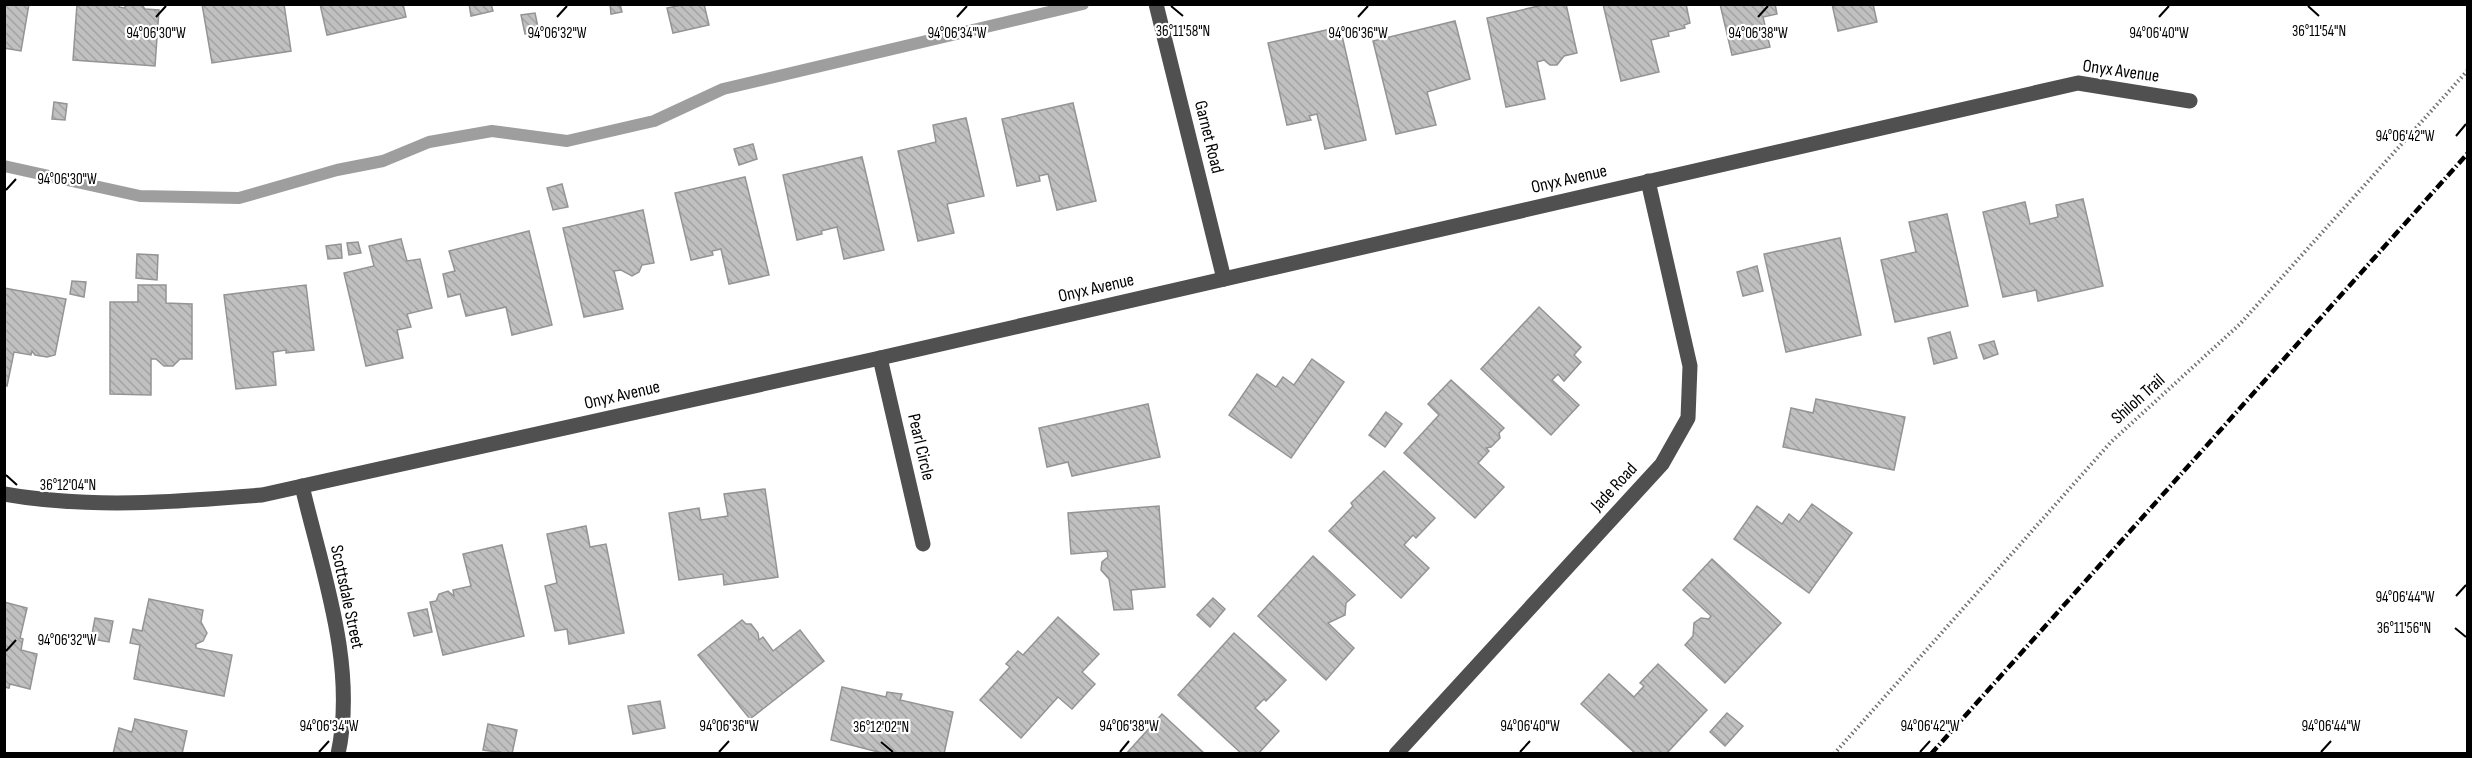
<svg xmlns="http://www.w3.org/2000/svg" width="2472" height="758" font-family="'Sofia Sans Condensed',sans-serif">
	<defs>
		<pattern id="building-back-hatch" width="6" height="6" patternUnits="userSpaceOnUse" patternTransform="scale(1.5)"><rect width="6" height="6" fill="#c0c0c0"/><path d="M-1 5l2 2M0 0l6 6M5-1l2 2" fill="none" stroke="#a3a3a3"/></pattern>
	</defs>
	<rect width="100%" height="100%" fill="#fff"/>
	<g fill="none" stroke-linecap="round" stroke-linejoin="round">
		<path stroke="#9e9e9e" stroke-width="12" d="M4 166 140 196 239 198 337 170 383 161 429 142 492 131 567 141 654 121 723 89 1083 4"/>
	</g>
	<g fill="url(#building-back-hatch)" stroke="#949494" stroke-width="1.5">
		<path d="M4 4H29L21 51 4 48Z"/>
		<path d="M77 4H119V7L124 8 128 4H141L145 9 159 10 155 66 73 60Z"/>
		<path d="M202 4H284L291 51 212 63Z"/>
		<path d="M320 4H403L406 17 327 35Z"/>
		<path d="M469 4H491L493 11 471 16Z"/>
		<path d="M610 4H620L622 12 611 14Z"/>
		<path d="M686 4H704L709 25 673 33 667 8Z"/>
		<path d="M1547 4H1566L1577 53 1564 56 1557 65H1550L1544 60 1537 62 1545 99 1506 107 1487 18Z"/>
		<path d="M1603 4H1686L1690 23 1684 25 1685 28 1668 32 1669 36 1651 40 1659 72 1621 81Z"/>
		<path d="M1720 4H1775L1777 14 1763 17 1770 47 1732 55Z"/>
		<path d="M1832 4H1873L1877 22 1838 31Z"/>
		<path d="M535 13 539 32 525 34 521 15Z"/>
		<path d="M1455 21 1470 79 1427 92 1436 125 1396 134 1373 41Z"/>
		<path d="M1340 27 1366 140 1325 149 1317 114 1309 116 1311 120 1287 125 1268 43Z"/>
		<path d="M54 102 67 104 65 120 52 119Z"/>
		<path d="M1073 103 1096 201 1057 210 1048 174 1039 176 1040 181 1017 186 1002 119Z"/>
		<path d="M966 118 984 196 947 204 954 233 918 241 898 151 936 142 933 125Z"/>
		<path d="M753 144 757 159 739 165 734 149Z"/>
		<path d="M862 157 884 250 844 259 837 227 821 231 822 234 797 240 783 175Z"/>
		<path d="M745 177 769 275 729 284 721 249 712 251 713 255 691 260 675 193Z"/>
		<path d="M562 184 568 207 553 210 547 188Z"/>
		<path d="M2083 199 2103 286 2038 301 2036 290 2003 297 1983 212 2025 202 2030 224 2058 217 2056 205Z"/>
		<path d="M643 210 654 263 642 265 639 272 632 276 621 270 614 271 623 309 584 317 563 228Z"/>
		<path d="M1947 214 1968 306 1895 322 1881 260 1916 252 1909 222Z"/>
		<path d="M529 231 552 325 512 335 506 307 466 316 460 294 448 297 443 274 455 271 449 251Z"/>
		<path d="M1840 238 1861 335 1786 352 1764 254Z"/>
		<path d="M401 239 407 261 420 259 432 308 407 314 411 327 397 330 403 358 366 366 344 273 374 266 369 246Z"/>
		<path d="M358 242 361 253 349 255 347 243Z"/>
		<path d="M341 244 342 258 328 259 326 246Z"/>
		<path d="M137 254 158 255 157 280 136 278Z"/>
		<path d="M1757 266 1763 291 1743 296 1737 272Z"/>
		<path d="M72 281 86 282 84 297 70 294Z"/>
		<path d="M138 285H166V303L192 304V359H180L173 366H164L156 359H151V395L110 394V302H138Z"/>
		<path d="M306 285 314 350 286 353V350L273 352 276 385 236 389 224 295Z"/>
		<path d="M4 288 66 299 55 355 47 357 35 355 32 351 31 355 14 352 7 386H4Z"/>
		<path d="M1539 307 1581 347 1574 355 1581 362 1564 381 1558 374 1552 380 1579 405 1551 435 1481 369Z"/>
		<path d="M1950 332 1957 358 1934 364 1928 338Z"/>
		<path d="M1994 341 1998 354 1984 359 1979 345Z"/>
		<path d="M1312 359 1344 382 1291 458 1229 415 1257 374 1276 387 1283 377 1294 385Z"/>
		<path d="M1451 380 1504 428 1499 433 1500 438 1491 447 1486 448 1489 451 1478 463 1504 487 1475 518 1404 453 1439 415 1428 404Z"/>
		<path d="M1816 399 1905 417 1894 470 1783 447 1791 408 1813 413Z"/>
		<path d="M1148 404 1160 457 1072 476 1068 462 1047 467 1039 428Z"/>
		<path d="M1386 412 1402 424 1385 447 1369 435Z"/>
		<path d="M1384 471 1435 518 1416 538 1413 535 1404 545 1429 568 1401 598 1329 531 1353 506 1351 503Z"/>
		<path d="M765 489 778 577 724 585 723 574 679 580 669 513 699 508 701 520 728 516 724 494Z"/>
		<path d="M1812 504 1852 533 1809 593 1734 539 1757 506 1782 524 1789 514 1799 522Z"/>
		<path d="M1159 506 1165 587 1131 590 1133 609 1114 610 1109 579 1101 570 1102 562 1108 557 1107 551 1071 554 1068 513Z"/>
		<path d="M586 526 590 547 606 544 624 633 569 644 567 629 555 631 545 586 557 583 547 534Z"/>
		<path d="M502 545 524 636 443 655 430 602 436 601 439 594 448 591 454 596 453 590 471 586 463 554Z"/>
		<path d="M1313 556 1355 595 1346 603 1345 615 1328 623 1354 648 1326 680 1258 616Z"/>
		<path d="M1712 559 1781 623 1725 683 1685 645 1693 636 1694 623 1701 618 1709 619 1711 616 1683 590Z"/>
		<path d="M1213 598 1225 609 1210 627 1197 615Z"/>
		<path d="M149 599 203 610 201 622 207 633 203 641 196 644V648L232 655 224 696 134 679 140 645 130 643 133 629 142 631Z"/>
		<path d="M4 602 27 608 20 638 23 639 21 650 37 654 30 689 10 684 9 688 4 687Z"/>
		<path d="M427 609 432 632 414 636 408 613Z"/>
		<path d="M1058 617 1099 654 1082 672 1095 684 1072 709 1058 697 1021 738 980 700 1010 667 1006 664 1018 651 1023 655Z"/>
		<path d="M95 618 113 621 109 642 91 639Z"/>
		<path d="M742 620 746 624H751L758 633 759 640 763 637 773 651 800 630 824 661 750 719 698 655Z"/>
		<path d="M1234 633 1286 680 1266 701 1264 699 1255 708 1279 731 1258 754H1242L1178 695Z"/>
		<path d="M1658 664 1707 710 1666 754H1636L1581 704 1609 674 1634 697 1644 686 1640 683Z"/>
		<path d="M842 687 886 697 887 692 902 694 900 700 953 712 944 754H886L831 740Z"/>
		<path d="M660 701 665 728 633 734 628 706Z"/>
		<path d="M1727 713 1743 726 1725 746 1710 732Z"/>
		<path d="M1162 714 1204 753 1126 754Z"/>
		<path d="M135 719 187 731 182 754H113L119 728 132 732Z"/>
		<path d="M488 724 517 730 512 754 483 750Z"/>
	</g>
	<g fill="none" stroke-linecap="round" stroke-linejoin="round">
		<path stroke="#727272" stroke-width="4" stroke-dasharray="1.5 3" stroke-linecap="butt" d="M1834 754 2111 442 2240 324 2468 70"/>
		<g stroke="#505050" stroke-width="15">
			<path d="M1156 4 1224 279"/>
			<path d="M880 358 923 544"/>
			<path d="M302 486C322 571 357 666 338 754"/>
			<path d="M4 494C89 509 176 502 262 495L880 358 2078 83 2190 101"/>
			<path d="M1396 754 1662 464 1688 418 1690 366 1648 181"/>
		</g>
		<path stroke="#000" stroke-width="4.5" stroke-dasharray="9 3 1.5 3" stroke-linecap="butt" d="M1931 754 2468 153"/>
	</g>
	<path fill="none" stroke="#000" stroke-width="2" d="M1171 6 1183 16M2308 6 2319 16M156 17 166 6M557 17 567 6M957 17 967 6M1358 17 1368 6M1758 17 1768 6M2159 17 2169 6M2456 136 2466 124M6 190 16 179M6 475 17 485M2456 596 2466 585M2455 628 2466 637M6 651 16 640M881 742 893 752M319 752 329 741M719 752 729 741M1120 752 1129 741M1520 752 1530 741M1920 752 1930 741M2321 752 2331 741"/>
	<g text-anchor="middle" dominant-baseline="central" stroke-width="4.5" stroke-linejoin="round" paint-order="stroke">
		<g font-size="18" fill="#000" stroke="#fff">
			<text transform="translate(2121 71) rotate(8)">Onyx Avenue</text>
			<text transform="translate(1209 137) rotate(76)">Garnet Road</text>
			<text transform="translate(1569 179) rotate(-13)">Onyx Avenue</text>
			<text transform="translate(1096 288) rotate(-13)">Onyx Avenue</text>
			<text transform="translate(622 395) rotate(-13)">Onyx Avenue</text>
			<text transform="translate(2138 399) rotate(-42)">Shiloh Trail</text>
			<text transform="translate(921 447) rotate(77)">Pearl Circle</text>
			<text transform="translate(1614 487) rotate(-47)">Jade Road</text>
			<text transform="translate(347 597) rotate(78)">Scottsdale Street</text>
		</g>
	</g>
	<g font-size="15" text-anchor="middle" fill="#000" stroke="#fff" stroke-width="4.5" stroke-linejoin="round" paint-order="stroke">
		<text x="2319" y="36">36°11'54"N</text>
		<text x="1183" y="36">36°11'58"N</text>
		<text x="156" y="38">94°06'30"W</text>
		<text x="557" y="38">94°06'32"W</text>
		<text x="957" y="38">94°06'34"W</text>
		<text x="1358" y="38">94°06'36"W</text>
		<text x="1758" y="38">94°06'38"W</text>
		<text x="2159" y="38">94°06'40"W</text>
		<text x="2405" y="141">94°06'42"W</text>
		<text x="67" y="184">94°06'30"W</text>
		<text x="68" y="490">36°12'04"N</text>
		<text x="2405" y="602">94°06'44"W</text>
		<text x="2404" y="633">36°11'56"N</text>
		<text x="67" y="645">94°06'32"W</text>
		<text x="329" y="731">94°06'34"W</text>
		<text x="729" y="731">94°06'36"W</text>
		<text x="1129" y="731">94°06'38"W</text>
		<text x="1530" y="731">94°06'40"W</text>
		<text x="1930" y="731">94°06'42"W</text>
		<text x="2331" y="731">94°06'44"W</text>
		<text x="881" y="732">36°12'02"N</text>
	</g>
	<rect width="2472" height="758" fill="none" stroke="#000000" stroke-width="12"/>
</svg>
